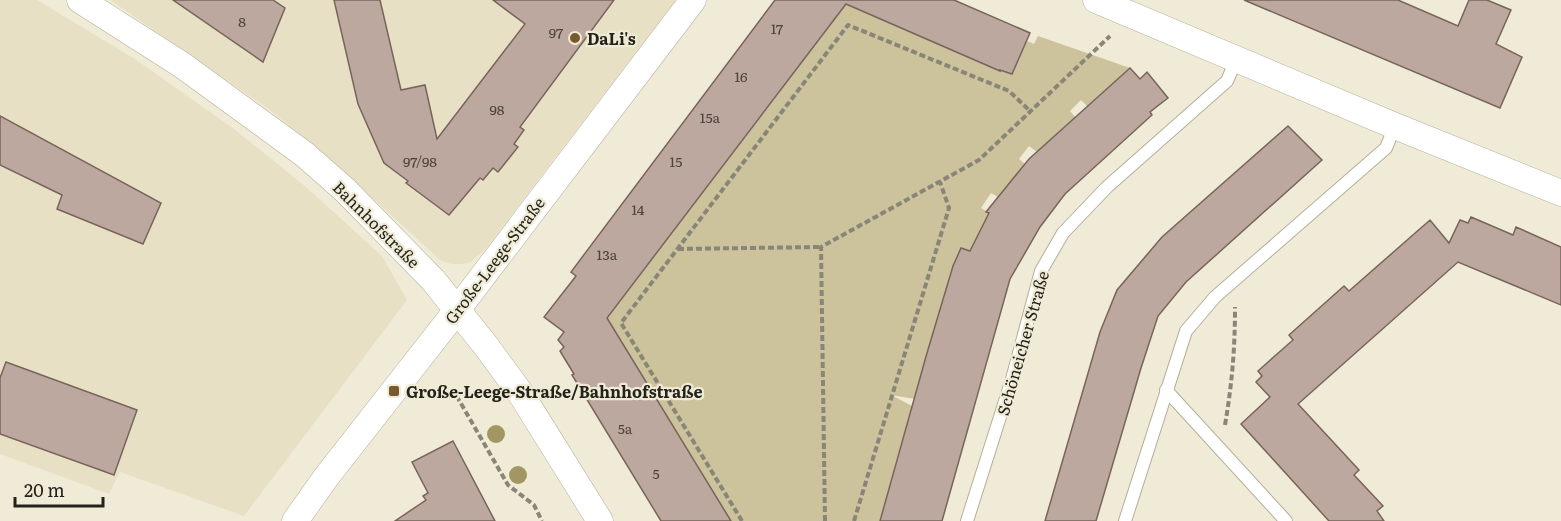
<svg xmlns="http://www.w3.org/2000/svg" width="1561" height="521" font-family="Literata,serif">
	<rect width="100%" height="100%" fill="#f0ebd6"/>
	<g fill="#e8e0c5">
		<path d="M0 0H37L135 59 234 129 306 187 382 256 407 300 244 516 120 472 109 494 0 454Z"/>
		<path d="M110 0H676L486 248 471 262 461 264H451L440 260 323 153 266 107Z"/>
	</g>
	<path fill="#ccc29b" d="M846 4 921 35V37L999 71 1000 70 1011 74 1027 41 1034 44 1038 36 1130 68 1087 106 1081 100 1070 111 1075 117 1037 152 1029 146 1019 159 1025 164 998 197 991 193 981 208 989 213 970 251 961 248 954 264 915 399 891 395 912 406 895 465 904 468 893 506 885 503 880 519 888 521H720L695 481 703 475 695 461 641 374 601 326Z"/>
	<g fill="#bca89e" stroke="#77655c" stroke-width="1.5">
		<path d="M173 0H273L285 8 263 62Z"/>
		<path d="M334 0H380L401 90 425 85 437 139 525 24 493 0H614L520 127 524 130 514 144 518 147 498 172 493 168 483 180 480 178 449 215 406 183 408 181 384 163 358 104Z"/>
		<path d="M775 0H954L1030 33 1012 74 1000 70V71L846 4 607 318 731 521H661L572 375 574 374 560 351 564 347 558 340 564 332 544 317 576 276 571 272Z"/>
		<path d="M1244 0H1398L1458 26 1469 0H1487L1511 10 1496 44 1522 57 1500 108Z"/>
		<path d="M1130 68 1140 79 1147 72 1168 98 1150 112 1152 115 1065 194 1040 227 1010 279 942 521H880L927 353 953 266 961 248 970 251 989 213 986 212 1029 159Z"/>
		<path d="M0 116 161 203 143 244 57 209 62 195 0 165Z"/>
		<path d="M1288 126 1322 160 1186 282 1158 316 1141 368 1096 521H1045L1100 332 1117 290 1162 237Z"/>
		<path d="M1471 217 1513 235 1516 227 1561 247V305L1458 262 1298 404 1359 470 1354 475 1383 506 1377 511 1384 521H1329L1241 424 1270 397 1256 382 1262 376 1258 371 1293 340 1289 335 1344 286 1349 291 1430 220 1449 243 1460 220 1468 223Z"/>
		<path d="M6 362 137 410 114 475 0 434V378Z"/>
		<path d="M453 441 495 521H395L426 500 423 496 428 493 412 462Z"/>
	</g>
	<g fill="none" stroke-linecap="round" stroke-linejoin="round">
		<g stroke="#b4af9b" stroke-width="14">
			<g id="lane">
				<path d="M1166 390 1286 521"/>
				<path d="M967 521 1012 379 1041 271 1063 233 1107 187 1227 81 1236 60"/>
				<path d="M1125 521 1186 331 1215 297 1386 148 1395 126"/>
			</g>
		</g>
		<g stroke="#b4af9b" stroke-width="27">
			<g id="street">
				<path d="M80 0 182 65 304 154 345 190 433 280 486 346 519 391 600 521"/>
				<path d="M1096 0 1395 126 1561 193"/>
				<path d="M295 521 327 476 457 310 693 0"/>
			</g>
		</g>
		<g stroke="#898677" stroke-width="4" stroke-dasharray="6 3" stroke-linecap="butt">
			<path d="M678 249 821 247"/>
			<path d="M452 388 508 485 534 505 542 521"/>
			<path d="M1225 425C1232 384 1235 349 1235 307"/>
			<path d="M742 521 621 323 848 25 1009 91 1030 111"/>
			<path d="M825 521 821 247 979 160 1110 36"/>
			<path d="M854 521 949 208 940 182"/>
		</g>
		<use href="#lane" stroke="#fff" stroke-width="12"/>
		<use href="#street" stroke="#fff" stroke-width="26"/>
	</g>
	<g fill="#a29762">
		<circle cx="496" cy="434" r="9"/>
		<circle cx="518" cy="475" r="9"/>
	</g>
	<g fill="#785a2f" stroke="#f0ebd6" stroke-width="2">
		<circle cx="575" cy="38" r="6"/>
		<rect x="388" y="385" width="12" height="12" rx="3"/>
	</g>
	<g text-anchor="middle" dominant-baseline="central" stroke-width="4.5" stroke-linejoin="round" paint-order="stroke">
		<g font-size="14" fill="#4a443c">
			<text x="242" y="21">8</text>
			<text x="777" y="28">17</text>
			<text x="556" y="32">97</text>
			<text x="741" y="76">16</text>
			<text x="497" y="109">98</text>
			<text x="710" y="117">15a</text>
			<text x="420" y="161">97/98</text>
			<text x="676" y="161">15</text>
			<text x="638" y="209">14</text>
			<text x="607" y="254">13a</text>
			<text x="625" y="428">5a</text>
			<text x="656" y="473">5</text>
		</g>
		<g font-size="16" font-weight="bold" fill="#24231b" stroke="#f0ebd6" text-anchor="start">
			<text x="587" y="38">DaLi's</text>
			<text x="406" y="391">Große-Leege-Straße/Bahnhofstraße</text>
		</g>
		<g font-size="16" fill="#24231b" stroke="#f0ebd6">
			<text transform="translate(377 224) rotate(45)">Bahnhofstraße</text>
			<text transform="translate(494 260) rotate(-53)">Große-Leege-Straße</text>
			<text transform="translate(1022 343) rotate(-74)">Schöneicher Straße</text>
		</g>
	</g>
	<path d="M15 497v9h88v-9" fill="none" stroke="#24231b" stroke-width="3"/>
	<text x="24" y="497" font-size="18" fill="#24231b" stroke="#f0ebd6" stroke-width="4.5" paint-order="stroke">20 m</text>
</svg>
